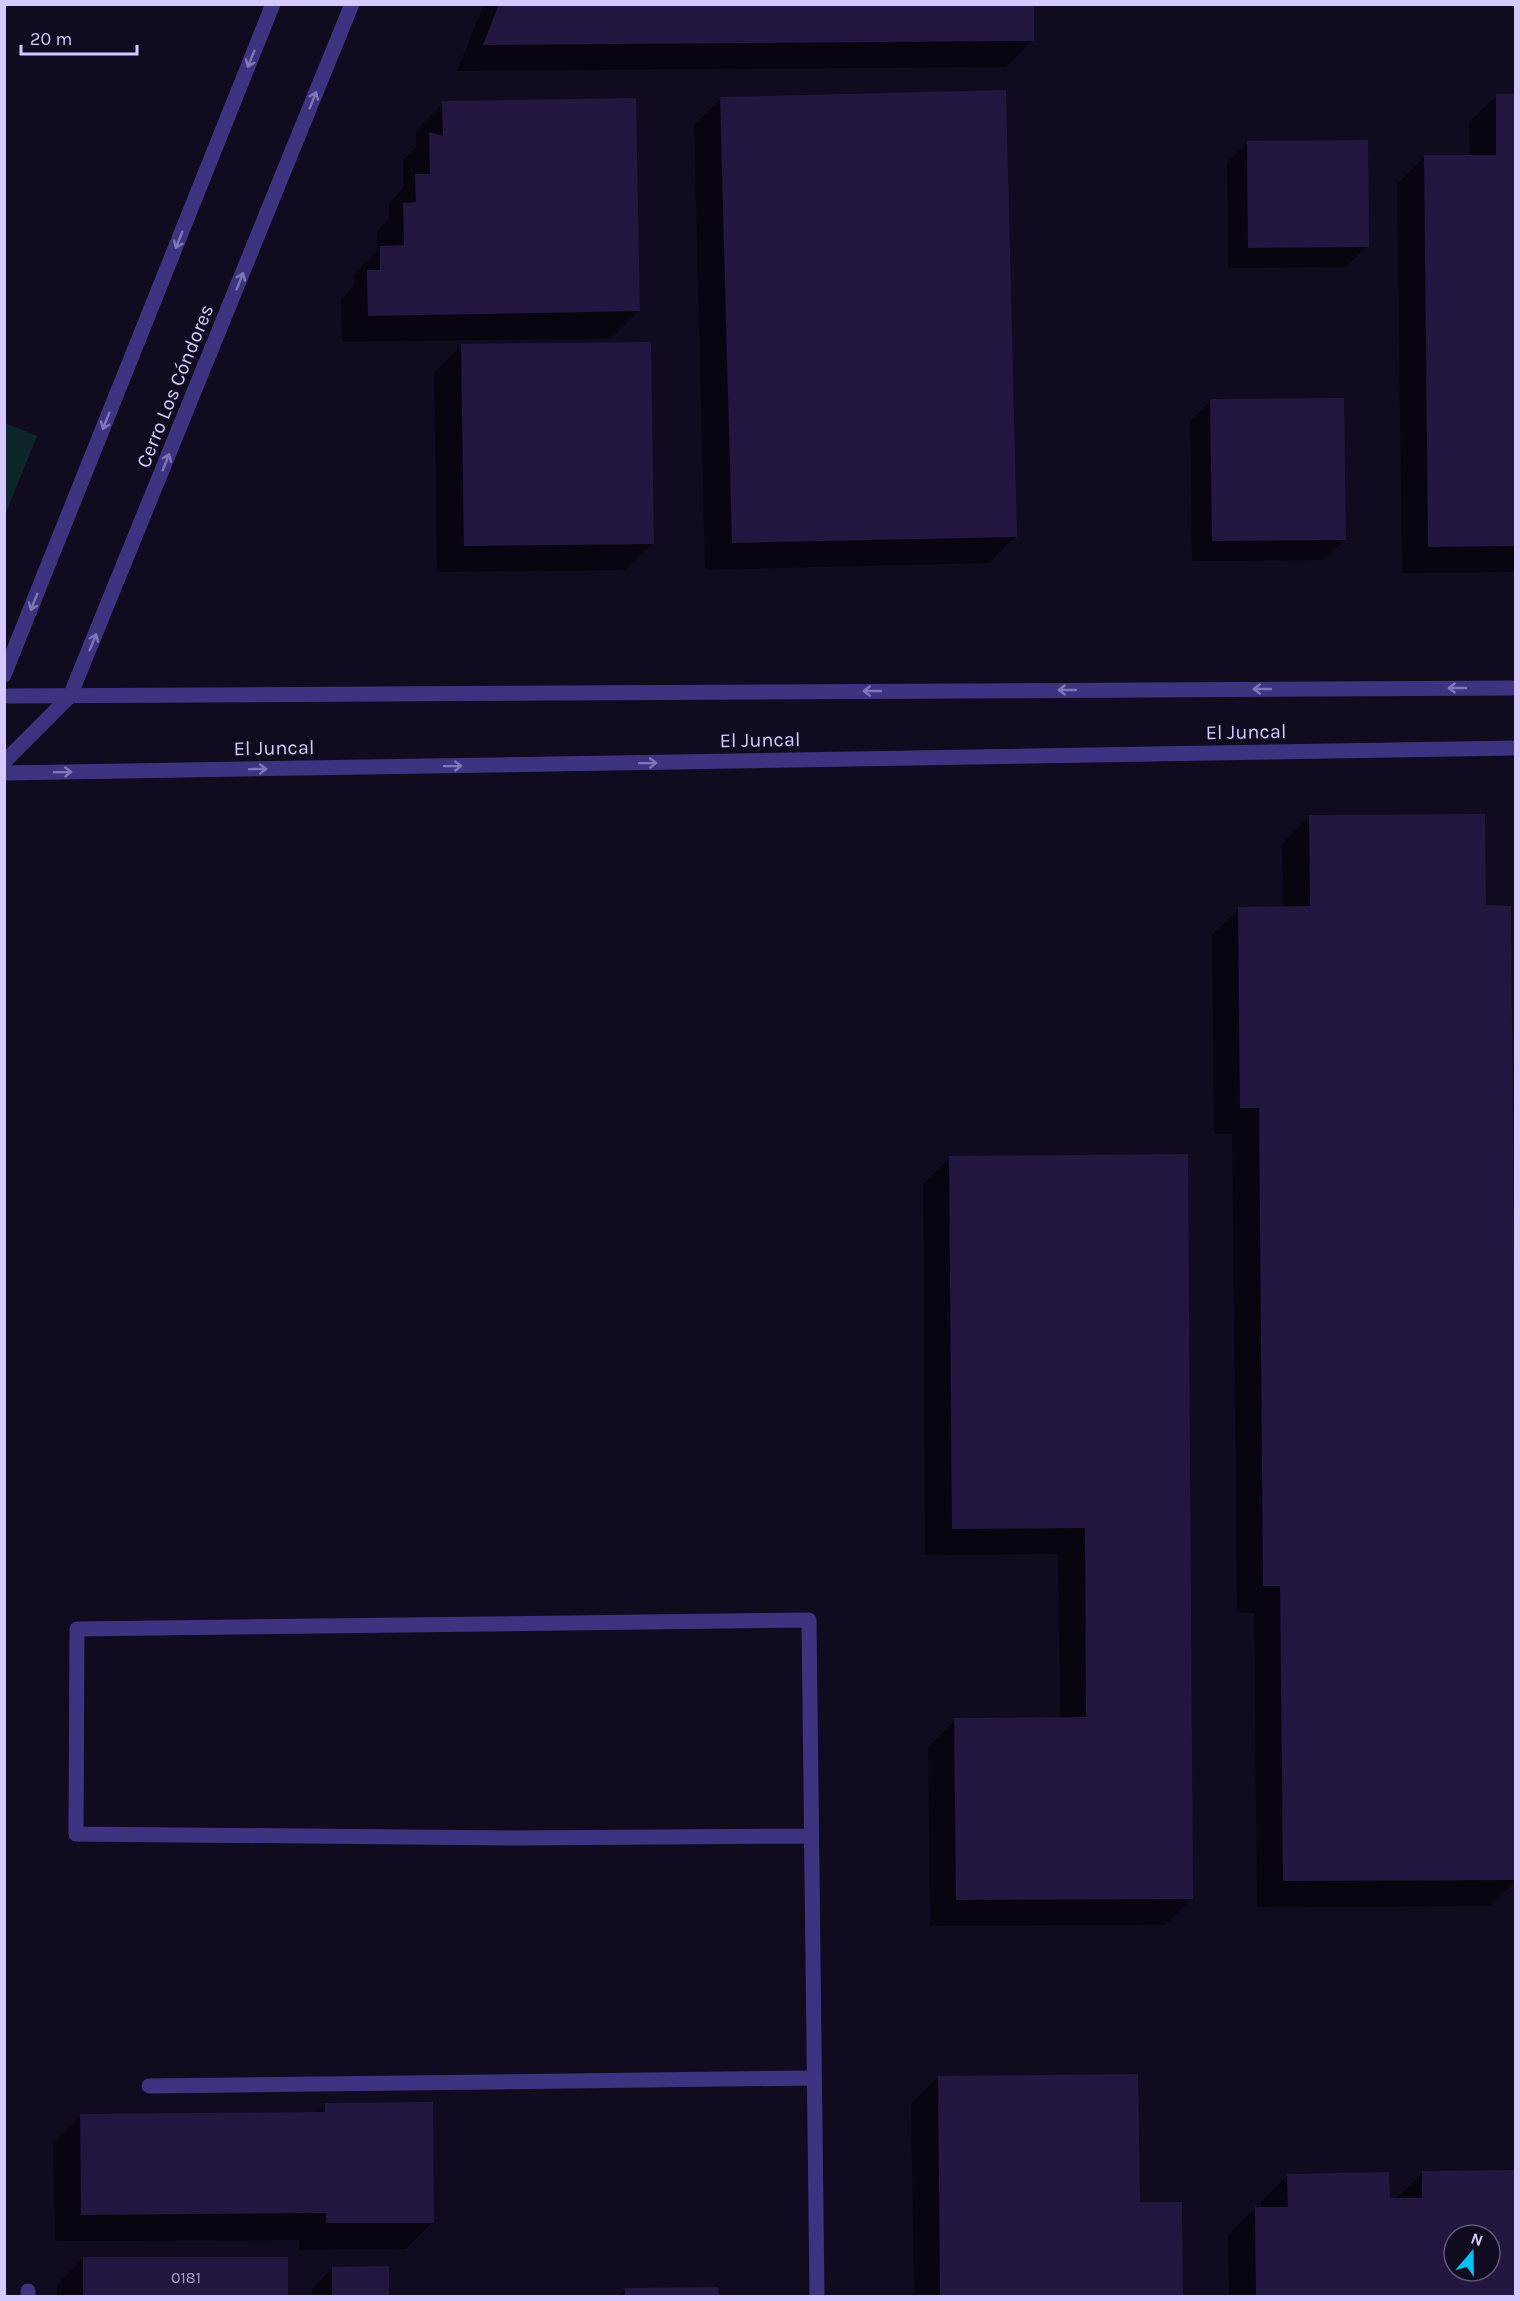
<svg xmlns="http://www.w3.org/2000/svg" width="1520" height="2301" font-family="Karla,sans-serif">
	<rect width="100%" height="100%" fill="#100b1f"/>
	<path fill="#0d2729" d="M5 423 37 436 5 515Z"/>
	<g fill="#0007" fill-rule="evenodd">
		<path d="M484 4H1032L1033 40 1006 67 457 71Z"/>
		<path d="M1516 95V572L1402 573 1397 184 1424 157H1470L1469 122 1496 96Z"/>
		<path d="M721 98 1016 536 989 563 705 570 694 125Z"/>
		<path d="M443 103 639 311 612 338 342 342 341 299 354 286V274L377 251V231L389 219V203L403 188V160L416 147V130Z"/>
		<path d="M1248 142 1367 247 1346 267 1228 268 1227 163Z"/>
		<path d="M461 346 653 543 626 570 437 572 434 373Z"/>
		<path d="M1211 400 1345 540 1324 560 1192 561 1190 421Z"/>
		<path d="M1309 817 1484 907 1516 1682V1881L1490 1906 1257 1907 1254 1613 1237 1612 1232 1134H1214L1212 935 1239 908H1283L1282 844Z"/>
		<path d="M1186 1156 1192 1898 1165 1925 930 1926 928 1747 955 1720 1060 1719 1058 1554 925 1555 923 1184 950 1157Z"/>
		<path d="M938 2077 1138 2204 1180 2203 1181 2296H914L911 2104Z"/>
		<path d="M325 2104 433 2222 406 2249 299 2250V2240L55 2241 53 2143 80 2116 316 2114Z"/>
		<path d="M1516 2172V2296H1229L1228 2235 1255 2208H1261V2202L1288 2175 1388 2200H1395L1422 2173ZM1454 2235H1490V2271H1454Z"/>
		<path d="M84 2258 287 2259V2296H57V2285Z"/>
		<path d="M332 2268H387L388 2296H312V2289Z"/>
		<path d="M626 2289H717V2296H619Z"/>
	</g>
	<g fill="#231641" fill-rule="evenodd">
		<path d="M499 4H1034V41L483 45Z"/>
		<path d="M1006 90 1017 537 732 543 720 97Z"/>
		<path d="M1496 94H1516V546L1428 547 1424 155H1496Z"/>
		<path d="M636 98 640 311 368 316 367 270H380V246L404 245 403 203 416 202 415 174H430L429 132 443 136 442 101Z"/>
		<path d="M1368 140 1369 247 1248 248 1247 141Z"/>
		<path d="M651 342 654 544 464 546 461 344Z"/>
		<path d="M1344 398 1346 540 1212 541 1210 399Z"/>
		<path d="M1485 814 1486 905 1511 906 1516 1502V1880L1283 1881 1280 1586H1263L1259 1108H1240L1238 907 1310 906 1309 815Z"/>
		<path d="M1188 1154 1193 1899 956 1900 954 1718 1086 1717 1085 1528 952 1529 949 1156Z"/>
		<path d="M1138 2074 1140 2202H1182L1183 2296H940L938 2076Z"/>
		<path d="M433 2102 434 2223H326V2213L81 2215 80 2114 325 2112V2103Z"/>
		<path d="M1516 2170V2296H1256L1255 2207H1288L1287 2174 1389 2172 1390 2198H1422V2171ZM1454 2235H1490V2271H1454Z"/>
		<rect x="83" y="2257" width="205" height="39"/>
		<path d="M389 2266V2296H332V2267Z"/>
		<path d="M718 2287 719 2296H625V2288Z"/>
	</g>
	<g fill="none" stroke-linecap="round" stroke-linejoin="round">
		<g stroke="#3e3381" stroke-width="15">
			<path d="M4 675 273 4"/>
			<path d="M4 696 1516 688"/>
			<path d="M4 762 70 696 352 4"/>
			<path d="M4 773 1516 748"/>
			<path d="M811 1836 518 1838 76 1834 77 1629 809 1620 817 2296"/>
			<path d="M149 2086 814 2078"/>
			<path d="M28 2291V2296"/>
		</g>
	</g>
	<defs><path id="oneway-shaft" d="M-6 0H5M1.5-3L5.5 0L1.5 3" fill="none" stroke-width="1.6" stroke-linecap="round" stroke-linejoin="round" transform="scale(1.5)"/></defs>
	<g stroke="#8276ba">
		<use href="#oneway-shaft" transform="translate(251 59) rotate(112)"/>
		<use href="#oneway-shaft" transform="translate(313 100) rotate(-68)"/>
		<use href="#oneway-shaft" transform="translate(179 240) rotate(112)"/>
		<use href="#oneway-shaft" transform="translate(240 281) rotate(-68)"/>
		<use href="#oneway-shaft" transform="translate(106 421) rotate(112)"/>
		<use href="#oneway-shaft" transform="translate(166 462) rotate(-68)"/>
		<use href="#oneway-shaft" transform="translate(34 602) rotate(112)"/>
		<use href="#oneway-shaft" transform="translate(93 642) rotate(-68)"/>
		<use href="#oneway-shaft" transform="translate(1457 688) rotate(180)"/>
		<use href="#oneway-shaft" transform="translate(1262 689) rotate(180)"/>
		<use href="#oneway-shaft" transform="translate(1067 690) rotate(180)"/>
		<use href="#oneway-shaft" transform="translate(872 691) rotate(180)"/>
		<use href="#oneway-shaft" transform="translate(648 763) rotate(-1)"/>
		<use href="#oneway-shaft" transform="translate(453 766) rotate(-1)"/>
		<use href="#oneway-shaft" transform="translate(258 769) rotate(-1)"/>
		<use href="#oneway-shaft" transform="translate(63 772) rotate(-1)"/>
	</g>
	<g text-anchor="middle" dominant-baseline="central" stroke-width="6" stroke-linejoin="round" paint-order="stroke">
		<g font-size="16" fill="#a89cd0">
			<text x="186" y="2277">0181</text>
		</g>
		<g font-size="20" fill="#d5c9ff" stroke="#100b1f">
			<text transform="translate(175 386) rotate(-68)">Cerro Los Cóndores</text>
			<text transform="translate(1246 732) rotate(-1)">El Juncal</text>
			<text transform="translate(760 740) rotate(-1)">El Juncal</text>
			<text transform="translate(274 748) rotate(-1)">El Juncal</text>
		</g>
	</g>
	<rect width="1520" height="2301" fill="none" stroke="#d5c9ff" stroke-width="12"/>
	<g transform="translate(1472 2253) rotate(20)"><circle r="28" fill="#100b1f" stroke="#5f5779" stroke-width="1.5"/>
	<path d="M0-4.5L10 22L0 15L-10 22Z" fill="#00c1f4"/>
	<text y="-9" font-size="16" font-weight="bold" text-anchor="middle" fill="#d5c9ff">N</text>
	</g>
	<path d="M21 45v9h116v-9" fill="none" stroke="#d5c9ff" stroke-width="3"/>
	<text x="30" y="45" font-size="18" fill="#d5c9ff" stroke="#100b1f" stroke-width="4.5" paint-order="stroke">20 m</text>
</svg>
